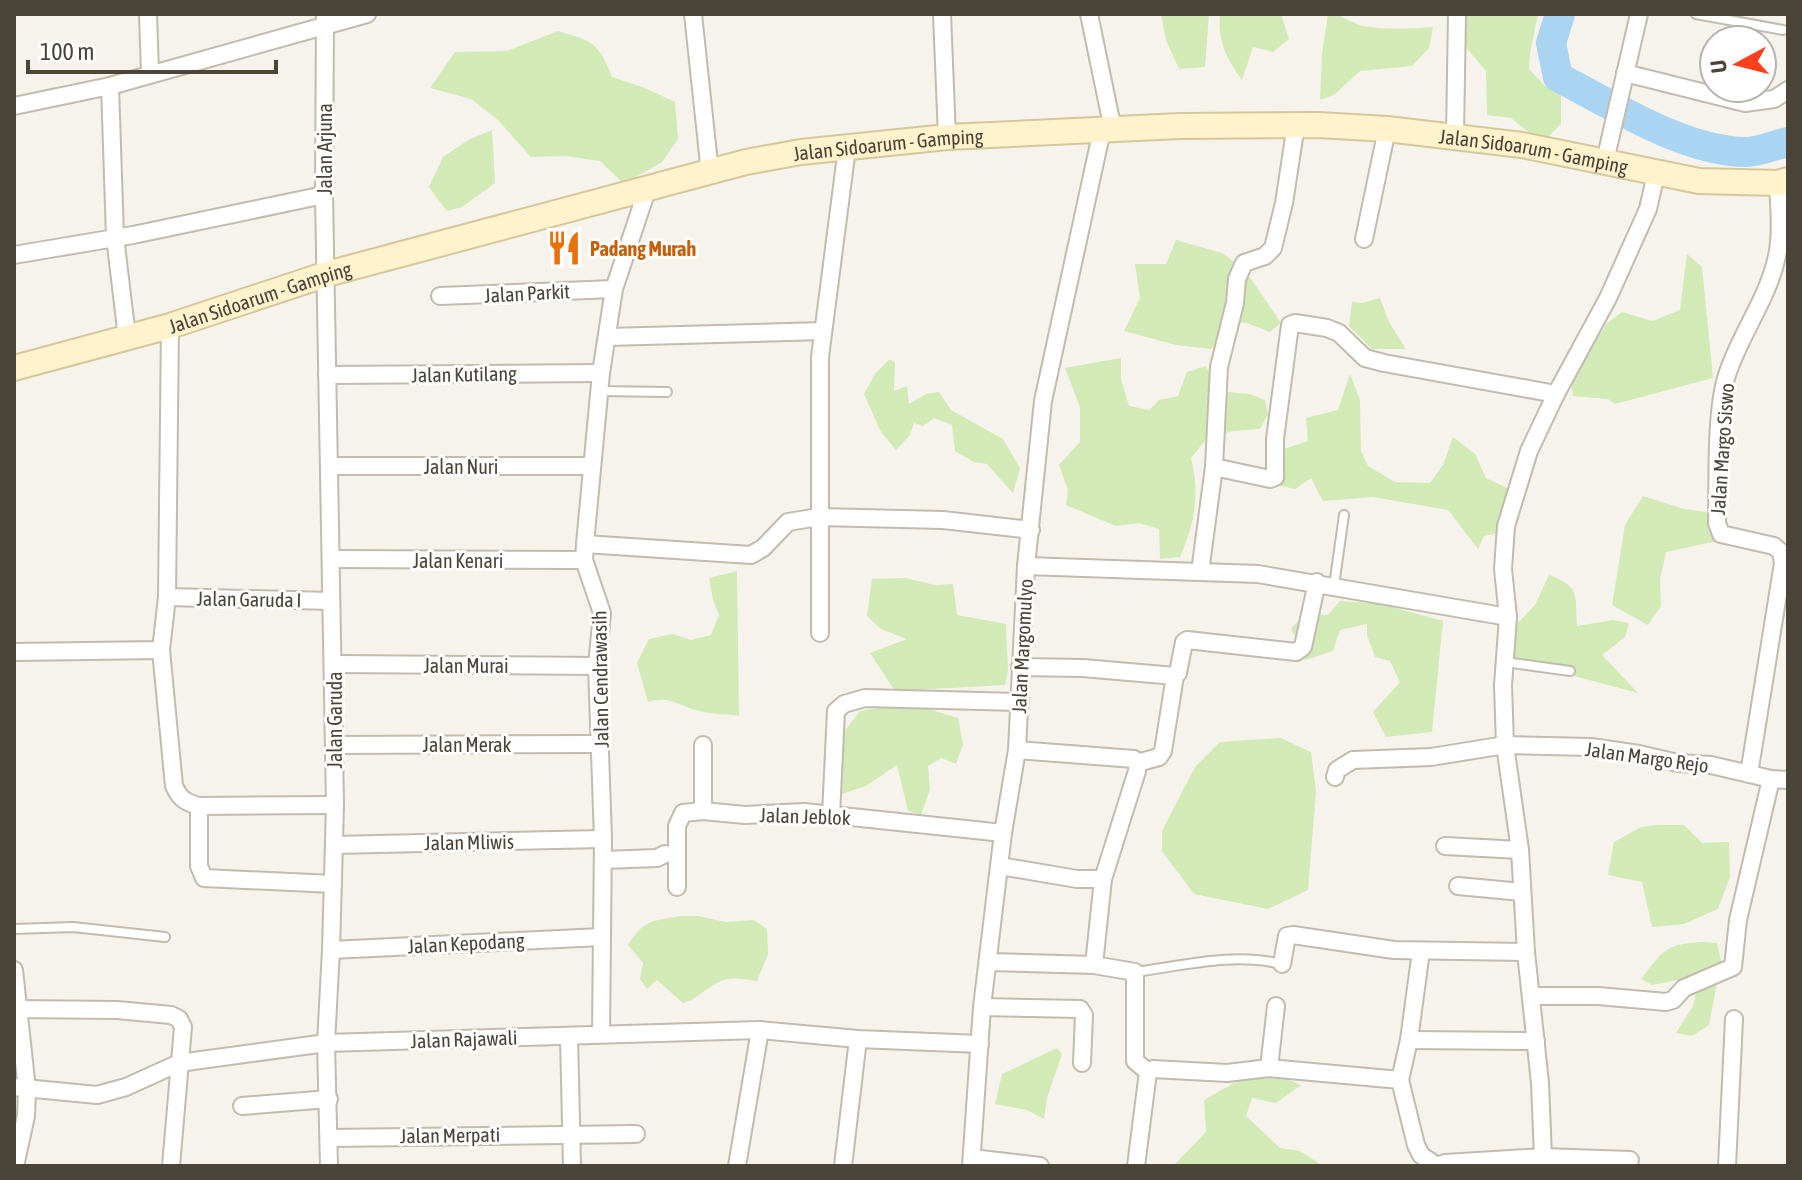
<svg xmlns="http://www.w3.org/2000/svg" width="1802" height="1180" font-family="'Asap Condensed',sans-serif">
	<rect width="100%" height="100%" fill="#f6f3ec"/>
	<g fill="#d2eab5">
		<path d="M1161 14H1209L1205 67 1179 69 1166 40Z"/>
		<path d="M1281 14 1289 39 1273 52 1253 47 1242 80C1227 60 1217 40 1220 15Z"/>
		<path d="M1328 14C1342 14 1350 23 1363 26 1387 30 1409 29 1433 27L1429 48 1412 66 1360 71 1334 95 1320 100 1322 54Z"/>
		<path d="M1465 14H1538L1530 53 1529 69 1545 86 1561 93V124L1542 143 1511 118 1487 115 1486 71 1463 44Z"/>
		<path d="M558 31C593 41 598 42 612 77L645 88 675 102 678 139 662 162 624 184 600 161 565 156 531 157 498 120 471 99 430 88 455 52 507 51Z"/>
		<path d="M492 130 495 183 462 207 447 211 429 187 443 157 470 139Z"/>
		<path d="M1176 240 1222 253 1245 270 1281 323 1270 332 1247 323 1226 322 1223 339 1211 349 1176 345 1124 331 1140 298 1135 264H1166Z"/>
		<path d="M1687 254 1702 267 1713 378 1615 404 1608 399 1573 396 1571 383 1606 324 1622 312 1652 321 1680 310Z"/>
		<path d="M1380 298 1389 322 1406 349H1372L1349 326 1352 302 1362 303Z"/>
		<path d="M1121 358V379L1129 406 1149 410 1159 400 1178 396 1187 372 1206 366 1217 391 1250 394 1265 400 1268 414 1260 429 1233 431 1207 438 1191 458C1200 495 1195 522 1180 557L1160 559 1159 529 1139 523 1116 526 1066 505 1068 490 1059 465 1080 442V407L1065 368Z"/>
		<path d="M889 360 895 362 894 391 907 386 909 404 926 394 939 392 951 410 1003 439 1020 468 1013 493 987 464 974 462 955 451 952 425 934 418 923 426 914 423 910 435 896 450 881 432 864 394 875 374Z"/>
		<path d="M1350 374 1360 400 1361 451 1368 466 1395 482 1430 483 1443 465 1453 437 1475 454 1486 478 1509 489 1504 532 1484 536 1478 549 1448 510 1373 497 1323 501 1311 478 1295 489 1272 484 1266 468 1281 450 1308 441 1306 418 1338 410Z"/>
		<path d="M1643 496 1684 509 1706 512 1717 541 1666 552 1660 579 1661 606 1648 625 1612 605 1625 525Z"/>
		<path d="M737 571 739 716C726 713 711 715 699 711 679 706 670 695 648 702L637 663 649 639 673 634 691 640 711 635 719 615 713 600 709 578Z"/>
		<path d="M1549 575C1581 587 1575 595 1577 626L1613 620 1629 623 1625 637 1602 655 1638 693 1515 660V626L1535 605Z"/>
		<path d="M905 578 935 585 953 584 957 615 1006 624 1008 670 1005 685 895 691 870 653 907 639 881 629 867 616 872 579Z"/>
		<path d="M1340 601 1381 604 1443 621 1432 732 1386 737 1373 712 1400 682 1390 661 1375 657 1367 635V624L1340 630 1333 651 1305 660 1291 628 1307 613 1328 615Z"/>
		<path d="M909 703 958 718 963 744 956 764 941 758 928 766 930 789 921 815 908 811 897 765 866 786 842 794 844 732 860 711Z"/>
		<path d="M1281 738 1311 752 1316 791 1308 890 1268 909 1194 894 1162 851V831L1195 767 1220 742Z"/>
		<path d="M1658 825H1684L1702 843 1729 842 1730 877 1718 909 1684 924 1652 927 1642 882 1608 875 1614 842 1641 827Z"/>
		<path d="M680 916H698L726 922 754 920 767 929 768 954 757 981C743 979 729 976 717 983 702 990 700 998 683 1003L657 980 647 989 640 979 643 963 628 945C643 920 652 921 680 916Z"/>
		<path d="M1702 942 1717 943 1721 961 1709 1025 1692 1036 1676 1033 1693 1006 1697 987 1687 978 1652 985 1641 979C1663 951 1665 944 1702 942Z"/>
		<path d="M1057 1048 1062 1054 1047 1098 1044 1119 1027 1110 995 1104 1002 1074Z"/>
		<path d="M1270 1072 1301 1085 1276 1103 1252 1098 1246 1116 1280 1148 1300 1151 1323 1166H1173L1206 1132 1204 1100 1234 1083Z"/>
	</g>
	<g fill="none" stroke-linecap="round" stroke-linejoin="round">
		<path stroke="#a9d4f2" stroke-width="30" d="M1560 14 1551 43 1558 77C1612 105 1685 152 1746 152 1760 152 1774 145 1788 142"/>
		<g stroke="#c2bbae" stroke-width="12">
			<g id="lane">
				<path d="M1696 14 1783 30"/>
				<path d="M600 391 667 392"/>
				<path d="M1334 586 1344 515"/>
				<path d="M1505 662 1570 671"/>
				<path d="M14 929 73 927 165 937"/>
				<path d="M1135 972C1182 966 1234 952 1281 964"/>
			</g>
		</g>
		<g stroke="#c2bbae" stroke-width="20">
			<g id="street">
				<path d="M148 14 150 73"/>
				<path d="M325 14 324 195 335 805 331 950 326 1043 329 1166"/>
				<path d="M693 14 710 173"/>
				<path d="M942 14 947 137"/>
				<path d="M1089 14 1113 130"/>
				<path d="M1625 73 1745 103 1774 99 1788 90"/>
				<path d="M110 86 115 237 127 337"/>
				<path d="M14 106 110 86 367 14"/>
				<path d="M1455 135 1457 14"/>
				<path d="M1605 161 1639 14"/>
				<path d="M1364 239 1387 129"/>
				<path d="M14 255 133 235 324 195"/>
				<path d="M440 296 614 289"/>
				<path d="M607 337 823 331"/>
				<path d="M327 375 601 373"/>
				<path d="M329 466H592"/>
				<path d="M1214 467 1270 479 1275 477V439L1290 325 1295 323 1327 328 1339 333 1365 358 1384 363 1556 394"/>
				<path d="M585 544 751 555 763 548 788 522 819 517 943 520 1031 530"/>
				<path d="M331 559 584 560"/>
				<path d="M1026 566 1258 574 1508 617"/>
				<path d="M1200 572 1214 467 1219 367 1235 303 1237 279 1244 263 1265 256 1273 248 1284 203 1296 125"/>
				<path d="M167 597 331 601"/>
				<path d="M820 633V357L847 148"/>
				<path d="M161 650 174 786C180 799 185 802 199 806L335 805"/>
				<path d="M14 652 161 650 167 597 170 326"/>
				<path d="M334 664 597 666"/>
				<path d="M1020 667 1083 668 1175 676 1178 673 1184 642 1187 640 1296 652 1303 647 1317 582"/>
				<path d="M334 745 600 744"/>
				<path d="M1137 763 1159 757 1163 751 1175 676"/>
				<path d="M1749 774 1783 563 1781 552 1774 546 1721 534 1717 523C1718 482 1715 412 1727 375 1740 334 1768 299 1777 256 1782 232 1779 207 1778 183"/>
				<path d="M1335 777 1337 770 1353 760 1431 757 1505 745 1591 747 1639 754 1678 763 1711 765 1771 779 1788 780"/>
				<path d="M199 806V866L204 878 333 884"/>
				<path d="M703 811V745"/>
				<path d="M831 815 836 711 844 704 865 698 1020 702"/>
				<path d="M334 845 603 839"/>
				<path d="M1445 846 1520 850"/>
				<path d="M603 860 657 858 665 854"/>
				<path d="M1000 866 1077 879H1103L1137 771V763L1134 759 1017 750"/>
				<path d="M1458 886 1522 892"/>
				<path d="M677 887V826L683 813 703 811 745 815 804 812 1003 833"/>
				<path d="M331 950 601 937"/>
				<path d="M988 962 1094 965 1135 972V1061L1148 1072"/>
				<path d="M1282 964 1287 936 1293 935 1394 950 1526 952"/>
				<path d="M1094 965 1103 879"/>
				<path d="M14 970 27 1089 26 1116 15 1166"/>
				<path d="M1531 996H1598L1666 1002 1673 1000 1684 988 1733 967 1738 920 1771 779"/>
				<path d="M982 1007 1080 1009 1084 1015 1082 1063"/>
				<path d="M14 1009 117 1010 171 1015 179 1019 183 1027 171 1166"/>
				<path d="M601 1034 603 839 597 666 602 613 584 560 585 544 601 373 614 289 647 190"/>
				<path d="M569 1036 572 1166"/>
				<path d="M1409 1040 1536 1041"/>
				<path d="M1269 1068 1276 1006"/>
				<path d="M1400 1080 1409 1040 1421 951"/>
				<path d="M14 1087 97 1095 126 1087 179 1063 326 1043 760 1030 858 1039 980 1044"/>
				<path d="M242 1106 329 1099"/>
				<path d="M330 1138 636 1134"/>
				<path d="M972 1158 1040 1166"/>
				<path d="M737 1166 760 1030"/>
				<path d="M843 1166 858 1039"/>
				<path d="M971 1166 982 1007 1003 833 1017 750 1026 566 1043 401 1102 130"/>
				<path d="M1136 1166 1148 1072 1153 1069 1227 1073 1269 1068 1400 1080 1416 1145 1421 1155 1437 1166"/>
				<path d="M1437 1166 1445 1163 1543 1157 1540 1083 1526 952 1520 850 1505 745 1503 685 1508 617 1503 569 1506 526 1529 451 1556 394 1608 298 1648 209 1656 174"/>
				<path d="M1543 1166V1157L1630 1160"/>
				<path d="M1727 1166 1734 1019"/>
			</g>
		</g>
		<g stroke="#d6c79b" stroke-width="28">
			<g id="secondary">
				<path id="s1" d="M14 368 170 326 327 274 746 162 801 152 947 137 1180 126 1319 125 1387 129 1522 145 1699 181 1778 183 1788 180"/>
			</g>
		</g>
		<use href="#lane" stroke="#fff" stroke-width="8"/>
		<use href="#street" stroke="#fff" stroke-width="16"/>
		<use href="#secondary" stroke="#fff3cd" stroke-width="24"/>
	</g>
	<defs>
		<g id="restaurant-bare" transform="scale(2.76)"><path d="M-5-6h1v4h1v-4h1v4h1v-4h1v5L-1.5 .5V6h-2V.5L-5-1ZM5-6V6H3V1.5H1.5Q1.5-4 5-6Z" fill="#e8710a" stroke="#fff" stroke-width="2.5" paint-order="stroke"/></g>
	</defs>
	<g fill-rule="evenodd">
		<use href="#restaurant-bare" x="564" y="248"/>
	</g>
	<g text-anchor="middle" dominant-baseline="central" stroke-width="6" stroke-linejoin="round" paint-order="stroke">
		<g font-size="20" fill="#4b4439" stroke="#fff">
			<text stroke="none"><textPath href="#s1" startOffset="904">Jalan Sidoarum - Gamping</textPath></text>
			<text transform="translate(324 149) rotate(-90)">Jalan Arjuna</text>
			<text stroke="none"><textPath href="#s1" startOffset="1552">Jalan Sidoarum - Gamping</textPath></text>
			<text transform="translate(527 293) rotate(-3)">Jalan Parkit</text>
			<text stroke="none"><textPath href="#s1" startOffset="256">Jalan Sidoarum - Gamping</textPath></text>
			<text transform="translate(464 374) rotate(-1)">Jalan Kutilang</text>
			<text transform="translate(1722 449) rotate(-86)">Jalan Margo Siswo</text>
			<text x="461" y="466">Jalan Nuri</text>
			<text x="458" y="560">Jalan Kenari</text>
			<text transform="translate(249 599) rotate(1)">Jalan Garuda I</text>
			<text transform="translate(1022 646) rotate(-87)">Jalan Margomulyo</text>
			<text x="466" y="665">Jalan Murai</text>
			<text transform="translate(600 679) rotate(-91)">Jalan Cendrawasih</text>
			<text transform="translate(334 720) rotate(-90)">Jalan Garuda</text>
			<text x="467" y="744">Jalan Merak</text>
			<text transform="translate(1647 757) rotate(8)">Jalan Margo Rejo</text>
			<text transform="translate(805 816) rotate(2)">Jalan Jeblok</text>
			<text transform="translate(469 842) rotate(-1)">Jalan Mliwis</text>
			<text transform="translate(466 943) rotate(-3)">Jalan Kepodang</text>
			<text transform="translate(464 1039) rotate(-2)">Jalan Rajawali</text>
			<text transform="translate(450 1135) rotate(-1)">Jalan Merpati</text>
		</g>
		<g font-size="20" font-weight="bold" fill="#c56008" stroke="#fff" text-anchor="start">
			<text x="590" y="248">Padang Murah</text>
		</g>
	</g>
	<rect width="1802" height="1180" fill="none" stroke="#4b4439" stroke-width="32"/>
	<g transform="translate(1738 64) rotate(263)"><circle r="38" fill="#ffffff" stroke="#b7b4b0" stroke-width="2"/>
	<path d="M0-6L14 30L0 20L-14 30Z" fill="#fc3f1d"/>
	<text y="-12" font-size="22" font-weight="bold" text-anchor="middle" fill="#4b4439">U</text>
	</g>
	<path d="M28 60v12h248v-12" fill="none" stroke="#4b4439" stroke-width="4"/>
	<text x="40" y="60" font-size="24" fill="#4b4439" stroke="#ffffff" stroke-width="6" paint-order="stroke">100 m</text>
</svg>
